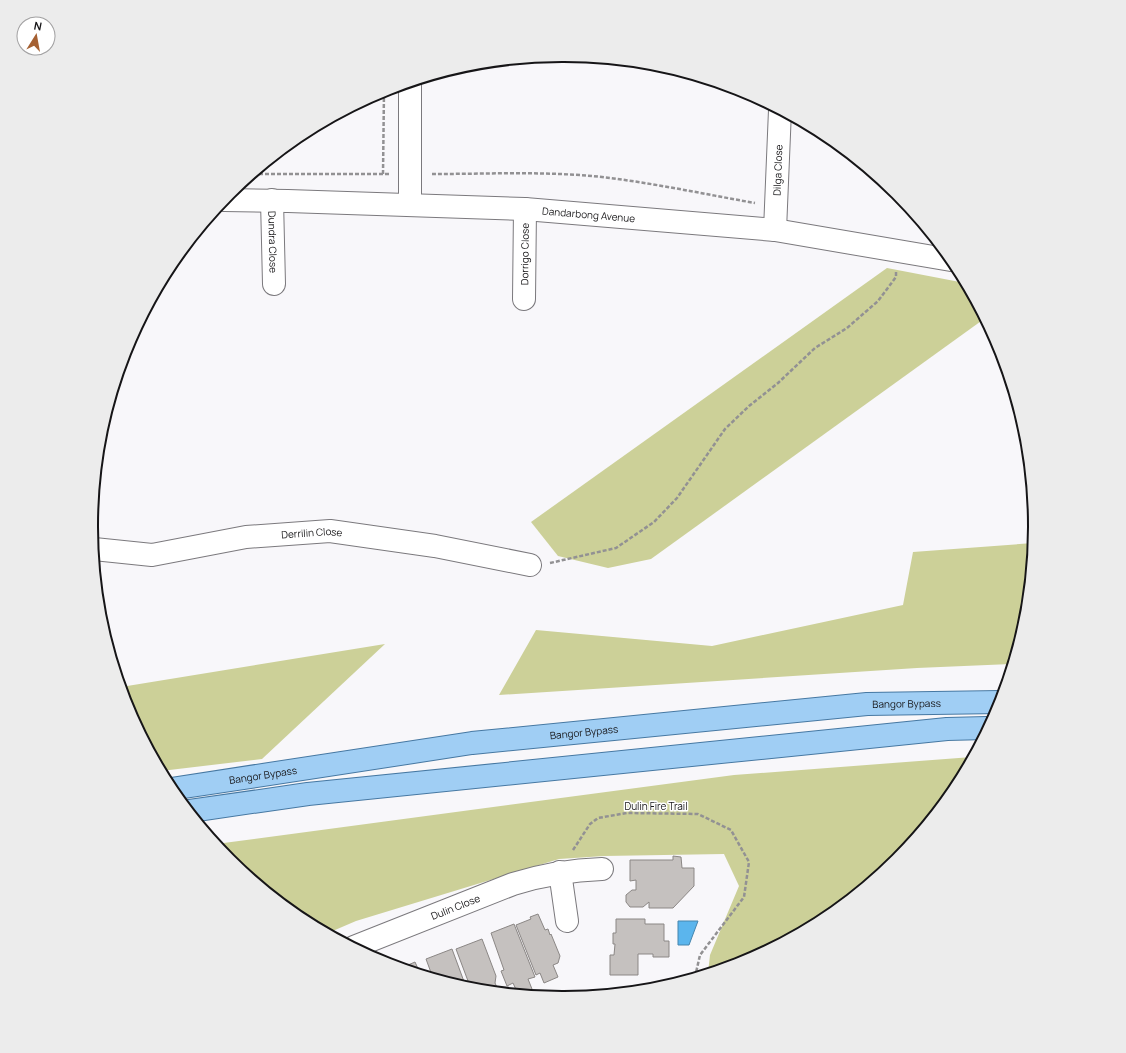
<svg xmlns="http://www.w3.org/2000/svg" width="1126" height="1053" font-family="Manrope,sans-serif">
	<rect width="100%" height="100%" fill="#f8f7fa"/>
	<g fill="#ccd098">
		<path d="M887 268 965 283 984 319 651 559 608 568 558 556 531 522Z"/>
		<path d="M1033 543 1025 619 1011 664 917 668 499 695 536 630 712 646 903 605 913 552Z"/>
		<path d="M385 644 262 759 161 771 127 707 121 687Z"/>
		<path d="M972 757 955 789 896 860 825 919 743 962 708 973 710 955 739 886 724 854 604 856 559 859 356 921 328 933 301 918 229 860 216 844 734 775Z"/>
	</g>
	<path fill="#5bb5ed" stroke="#4685ad" d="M678 921H698L689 945H678Z"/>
	<g fill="#c5c1bf" stroke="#8b8785">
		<path d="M673 856 681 857 682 868H694V886L673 908H649V902L643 907H630L626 902V895L632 890H636V880L630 881V860H673Z"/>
		<path d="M538 914 545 930 548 929 550 935 551 934 560 956 558 963 553 965 558 977 544 983 540 973 536 975 516 925 531 919 530 917Z"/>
		<path d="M616 919H645V924H664V941H669V957H653V954H638V975H610V955H614L615 944H613V933H616Z"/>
		<path d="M514 924 535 977 528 979 532 989 519 994H518L513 983 507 986 501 971 504 970 491 933Z"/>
		<path d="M482 939 496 976 495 983 499 992 471 989 456 949Z"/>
		<path d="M452 949 466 987 433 978 426 959Z"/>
		<path d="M415 962 420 973 401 968Z"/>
	</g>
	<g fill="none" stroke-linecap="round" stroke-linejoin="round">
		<g stroke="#7b797d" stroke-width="24">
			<g id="minor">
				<path id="s1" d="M224 200 288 201 525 209 775 230 951 260"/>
				<path id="s2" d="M272 200 274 284"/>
				<path d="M410 205V83"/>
				<path id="s3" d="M775 230 780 110"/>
				<path id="s4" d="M524 299 525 209"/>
				<path id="s5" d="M94 549 152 555 246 537 330 531 435 546 530 565"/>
				<path d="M560 872 567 921"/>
				<path id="s6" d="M354 947 513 884C542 875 571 870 602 869"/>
			</g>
		</g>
		<g stroke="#4678a2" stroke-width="24">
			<g id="primary">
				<path id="s7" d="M171 789 472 743 867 704 1000 702"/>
				<path d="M190 811 308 794 947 729 987 728"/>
			</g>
		</g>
		<g stroke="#929193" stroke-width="2.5" stroke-dasharray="4 2" stroke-linecap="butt">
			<path d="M253 174H389"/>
			<path d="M383 174 384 91"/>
			<path d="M432 174C488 174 546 171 602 177 653 183 704 194 755 203"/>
			<path d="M550 563 616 548 654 522 677 498 725 429 749 406 778 383 815 348 847 328 878 301 896 277V271"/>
			<path d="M573 850 590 824 598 818 627 813 698 814 731 830 749 862 744 897 700 955 695 977"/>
		</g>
		<use href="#minor" stroke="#fff" stroke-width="22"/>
		<use href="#primary" stroke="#a0cef4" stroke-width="22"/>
	</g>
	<g text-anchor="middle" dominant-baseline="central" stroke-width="3" stroke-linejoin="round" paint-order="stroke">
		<g font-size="10" fill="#161517" stroke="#fff">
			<text stroke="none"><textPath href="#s3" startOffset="60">Dilga Close</textPath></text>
			<text stroke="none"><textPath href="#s1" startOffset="365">Dandarbong Avenue</textPath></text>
			<text stroke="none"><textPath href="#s2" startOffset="42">Dundra Close</textPath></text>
			<text stroke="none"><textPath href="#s4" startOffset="45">Dorrigo Close</textPath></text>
			<text stroke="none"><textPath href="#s5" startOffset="220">Derrilin Close</textPath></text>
			<text stroke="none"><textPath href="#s7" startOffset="741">Bangor Bypass</textPath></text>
			<text stroke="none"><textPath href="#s7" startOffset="417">Bangor Bypass</textPath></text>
			<text stroke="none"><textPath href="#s7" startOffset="93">Bangor Bypass</textPath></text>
			<text x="656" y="806">Dulin Fire Trail</text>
			<text stroke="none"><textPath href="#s6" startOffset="109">Dulin Close</textPath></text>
		</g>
	</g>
	<path d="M0 0H1126V1053H0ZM562 62H564A464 464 0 0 1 1028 526V527A464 464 0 0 1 564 991H562A464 464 0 0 1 98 527V526A464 464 0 0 1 562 62Z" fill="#ececec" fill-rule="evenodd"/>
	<path fill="none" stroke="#161517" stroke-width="2" d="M562 62H564A464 464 0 0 1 1028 526V527A464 464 0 0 1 564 991H562A464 464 0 0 1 98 527V526A464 464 0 0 1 562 62Z"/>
	<g transform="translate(36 36) rotate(11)"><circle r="19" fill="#ffffff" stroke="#a2a1a2"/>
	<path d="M0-3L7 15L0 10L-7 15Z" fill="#a56032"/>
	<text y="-6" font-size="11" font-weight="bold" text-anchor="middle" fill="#161517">N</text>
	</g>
</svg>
